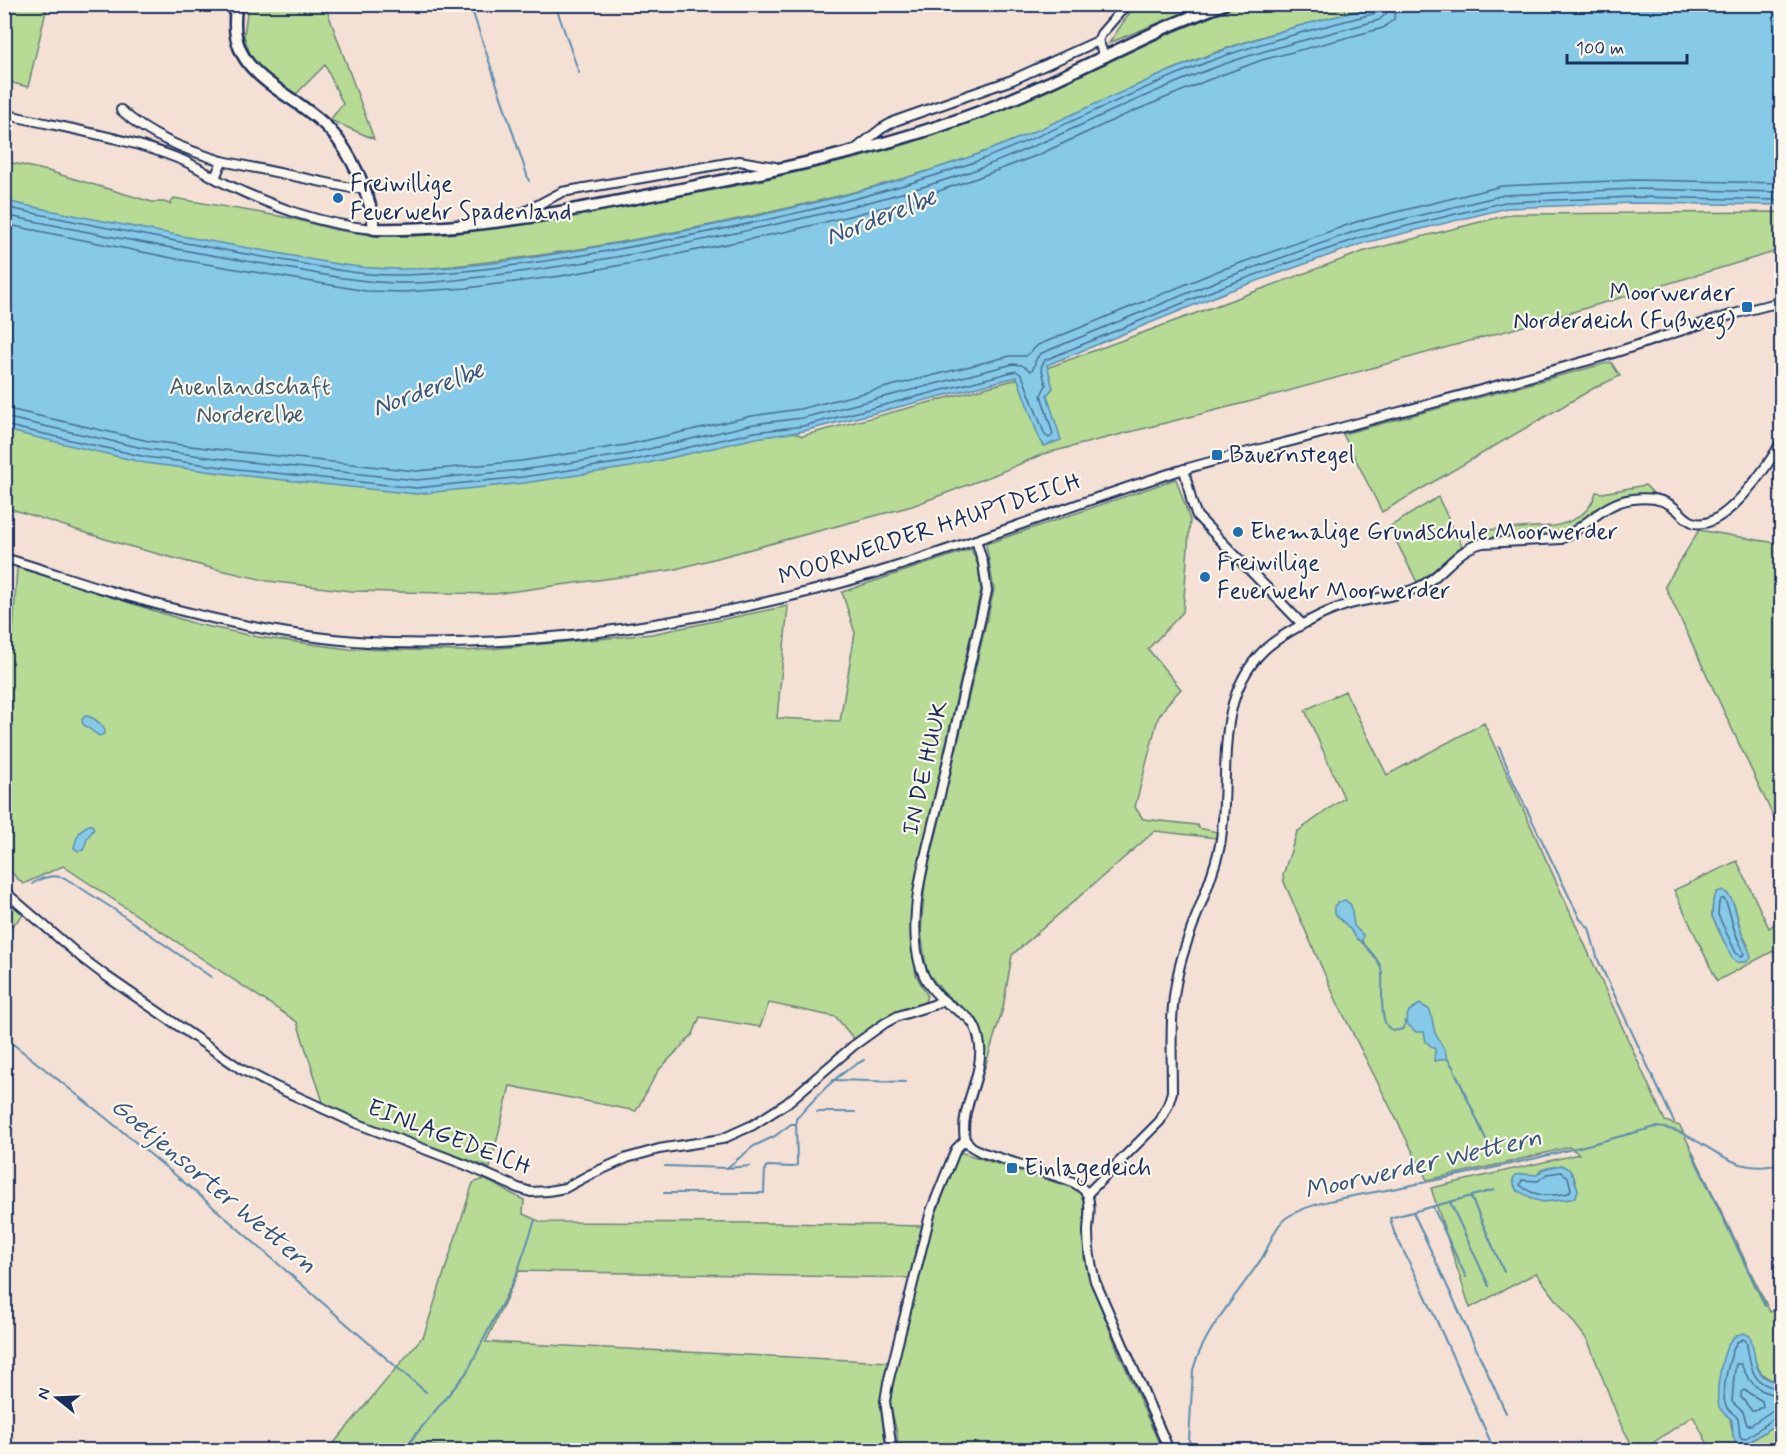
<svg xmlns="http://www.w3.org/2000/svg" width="1786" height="1455" font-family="Mynerve,sans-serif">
	<rect width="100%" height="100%" fill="#f4e0d4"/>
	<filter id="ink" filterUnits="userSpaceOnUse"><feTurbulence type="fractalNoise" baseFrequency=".0167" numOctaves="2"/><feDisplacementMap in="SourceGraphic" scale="12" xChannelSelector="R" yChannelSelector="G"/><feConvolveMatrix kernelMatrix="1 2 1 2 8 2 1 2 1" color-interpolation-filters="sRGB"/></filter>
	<g filter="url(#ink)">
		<g fill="#b7da95" stroke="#69847a" stroke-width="1.5" fill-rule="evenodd">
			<path d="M45 4 47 7 28 87 5 81V5Z"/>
			<path d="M1139 4H1203V5L1109 43 1131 11Z"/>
			<path d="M248 5H325L374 139 330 120 343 104 325 65 295 95 254 66 244 36Z"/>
			<path d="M1239 5H1388C1324 18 1259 35 1198 59 1120 91 1045 131 965 159 884 187 800 206 715 224 617 244 520 261 420 269L802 436 1014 380 1365 251 1512 214 1781 212V250L1549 319 1252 401 1043 454 994 475 912 506 672 570 494 594 351 591 268 581 207 567 121 544 5 507 4 161 48 171 152 202H164L170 204 174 198 290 218 336 230 378 236H410L448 234 546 222 750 183 858 158 907 144 950 130 1045 92 1162 37Z"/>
			<path d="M1611 362 1620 376 1594 388 1382 512 1343 434Z"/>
			<path d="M1176 479 1190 520 1183 612 1148 649 1181 689 1167 704 1158 718 1135 807 1143 819 1197 825 1199 828 1217 832 1216 838 1155 831 1012 955 1003 1008 971 1113 985 1050 976 1018 944 993 927 972 921 932 925 882 994 590 986 544Z"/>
			<path d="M1645 485 1654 494 1655 498 1634 497 1560 535 1471 543 1466 531 1554 526C1574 522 1591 513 1596 492L1603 493Z"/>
			<path d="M1438 497 1463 548 1418 584 1389 527Z"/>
			<path d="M1699 530 1781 544V833L1665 586Z"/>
			<path d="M971 549 978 565 981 590 915 880 911 932 916 975 927 995 925 1002 895 1013 854 1039 836 1017 769 1003 760 1027 700 1017 693 1034 658 1071 636 1111 510 1086 490 1168 350 1117 324 1105 297 1022 63 866 23 884 5 866 4 630 13 632 17 567 196 624 258 637 349 649 467 651 652 634 788 606 777 718 840 721 855 633 842 592Z"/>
			<path d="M1345 691 1387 775 1484 723 1665 1121 1680 1126 1770 1312 1781 1307V1382C1765 1380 1759 1373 1754 1358L1729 1343C1726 1352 1720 1365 1721 1375 1722 1396 1731 1416 1733 1436L1746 1445 1781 1420V1450H1711L1693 1416 1642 1450H1635L1621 1425 1588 1341 1536 1273 1470 1308 1431 1188 1579 1154 1569 1147 1506 1163 1427 1180 1337 1002 1284 882 1283 875 1297 832 1344 798 1305 710ZM1542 1170 1573 1175 1578 1190C1547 1206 1544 1205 1515 1187L1513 1180 1537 1175Z"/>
			<path d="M1737 861 1769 928 1781 919V967L1773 951 1717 981 1674 890ZM1713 900 1734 904 1742 934 1748 945 1732 958 1712 916Z"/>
			<path d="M4 894 25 913 9 929 5 924Z"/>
			<path d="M960 1152 1073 1188 1080 1193 1084 1203V1259L1091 1282 1118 1351 1162 1450H898L897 1432 890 1404 894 1373 931 1226Z"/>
			<path d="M484 1179 524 1200 523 1214 541 1222 782 1223 923 1226 910 1278 519 1271 486 1342 889 1362 881 1409 886 1450H498L412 1445 407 1450H328L424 1335 473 1183Z"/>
		</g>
		<g fill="#86cae7" stroke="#5b8cb0" stroke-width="1.5">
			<path d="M1388 5H1781V205L1635 203 1507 208 1364 243 1226 292 1047 365 1053 388 1047 395 1061 440 1044 446 1039 438 1017 377 804 431 756 438 631 467 524 483 416 494 237 475 145 463 5 430V201C91 219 178 236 266 251 301 257 337 266 372 268 447 273 534 258 608 245 727 224 849 199 964 159 1045 131 1121 89 1202 58 1262 35 1325 17 1388 5Z"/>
			<path d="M85 716C93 716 102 724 105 731L104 734 99 736 83 724 82 720Z"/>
			<path d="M89 825H92L94 829 88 837 83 850 78 851 74 848C76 838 79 829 89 825Z"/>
			<path d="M1723 890C1737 899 1736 920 1742 934 1745 942 1749 948 1751 957L1746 962H1737L1732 958 1712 916 1713 900 1717 892Z"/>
			<path d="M1345 900 1351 905 1354 926 1363 935 1362 942 1357 939 1350 929 1335 914 1334 906 1339 902Z"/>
			<path d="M1420 1004 1430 1010 1435 1033 1445 1051 1447 1059 1434 1061 1435 1049 1426 1042 1424 1032H1416L1405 1022 1409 1011Z"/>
			<path d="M1561 1165 1569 1169 1573 1175 1578 1190 1576 1196 1571 1199 1543 1202 1536 1200 1516 1190 1513 1180 1515 1175 1524 1174 1537 1175 1544 1169Z"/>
			<path d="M1744 1333 1750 1336C1758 1358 1750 1380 1781 1382L1782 1420 1743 1446 1736 1443 1733 1436 1732 1420C1727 1415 1721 1413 1719 1406 1715 1392 1722 1351 1731 1340 1735 1335 1739 1334 1744 1333Z"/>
		</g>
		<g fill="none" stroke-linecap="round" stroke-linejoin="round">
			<g stroke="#466d95" stroke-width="1.5">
				<path d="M4 207C91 225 177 242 263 257 298 262 334 271 369 274 393 276 416 275 440 273 494 269 549 261 602 252 724 230 853 205 969 164 1050 135 1125 94 1205 63 1261 42 1318 28 1376 13L1380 10 1381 4"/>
				<path d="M4 215C91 233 177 250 264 264 309 272 353 282 398 283 434 284 470 278 505 274 567 266 627 256 688 243 783 223 880 203 972 171 1052 142 1128 100 1208 70 1264 49 1322 36 1379 20L1386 14 1388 4"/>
				<path d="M4 224 177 259 366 291 403 292 467 288 561 276 649 260 789 231 909 201 974 179 1038 155 1120 117 1208 80 1262 60 1383 28 1394 19 1397 4"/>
				<path d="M4 408 149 441 240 452 416 471 521 461 626 445 752 416 800 409 1010 356H1026L1038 345 1218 271 1356 222 1502 186 1635 180 1782 183"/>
				<path d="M4 417 147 449 239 461 416 480 522 470 628 454 754 424 802 418 1013 364 1022 365 1031 371C1037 366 1032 359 1042 353L1222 279 1359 230 1504 195 1635 189 1782 192"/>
				<path d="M4 425 146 457 238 469 416 488 523 477 630 461 755 432 803 426 1016 371 1022 375 1045 435 1049 438 1052 436 1053 434 1041 395 1046 385 1041 367 1045 360 1224 286 1362 237 1505 202 1635 197 1782 200"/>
				<path d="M1721 899H1724C1731 910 1731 923 1736 934 1738 941 1742 946 1744 954L1742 956 1736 953 1718 915 1719 902Z"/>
				<path d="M1561 1172 1568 1177 1571 1189 1569 1193C1551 1196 1535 1198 1520 1185L1522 1180 1538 1181 1547 1174Z"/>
				<path d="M1782 1388C1749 1387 1751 1364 1746 1341L1743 1339 1737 1342C1730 1353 1720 1394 1726 1406 1728 1412 1735 1413 1738 1419 1740 1425 1738 1432 1741 1438L1745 1439 1776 1417 1782 1416"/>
				<path d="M1744 1390 1762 1401 1763 1406 1755 1411H1752L1741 1397V1392Z"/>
				<path d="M1782 1395C1760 1395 1749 1383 1741 1364H1736L1734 1376 1732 1402 1743 1412 1747 1425H1751L1773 1410 1782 1408"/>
			</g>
			<g stroke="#5b8cb0" stroke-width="2">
				<path d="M470 4 529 181"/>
				<path d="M555 4 579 73"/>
				<path d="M1499 747 1513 781 1580 919 1589 928 1598 960 1674 1122"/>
				<path d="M32 884C42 877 53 874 65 878L112 908 211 977"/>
				<path d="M1362 942C1369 950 1378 958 1381 968 1386 982 1372 1040 1403 1029L1406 1022"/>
				<path d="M4 1037C68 1087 130 1137 192 1189 271 1256 347 1326 426 1392"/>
				<path d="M1447 1058 1453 1067 1493 1155"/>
				<path d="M833 1080 905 1082"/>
				<path d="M817 1112H855"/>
				<path d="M1692 1153 1765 1306"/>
				<path d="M665 1166 727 1168 750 1166"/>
				<path d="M728 1167 754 1146 775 1136 791 1124H796"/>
				<path d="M664 1193H764L765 1168 767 1166 794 1167 797 1165 796 1119C817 1096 836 1074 864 1060"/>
				<path d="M1471 1197 1504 1272"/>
				<path d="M1450 1202 1489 1286"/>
				<path d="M1433 1207 1466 1277"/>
				<path d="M1413 1212 1506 1413"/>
				<path d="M1492 1445 1422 1288 1394 1232 1390 1218 1494 1190"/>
				<path d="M403 1450 467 1372 516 1276 535 1220"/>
				<path d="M1193 1450 1189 1441 1193 1370C1204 1330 1239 1293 1262 1258 1271 1244 1274 1225 1289 1216 1318 1198 1377 1193 1412 1185 1451 1177 1490 1169 1528 1160 1571 1150 1613 1138 1656 1127 1703 1129 1726 1181 1782 1163"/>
			</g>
			<g stroke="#1b2f5e" stroke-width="12">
				<g id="street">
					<path d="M1105 57 1098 41 1101 34 1127 4"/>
					<path d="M121 110C148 136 186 150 222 161"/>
					<path d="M4 114C64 128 126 137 182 160 197 166 211 177 226 184 274 207 322 225 374 229"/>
					<path d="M857 148 881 129 895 121 1012 80 1098 41"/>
					<path d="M215 178 222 161 351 188H363"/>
					<path d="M515 217 562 192 739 161 775 167"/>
					<path d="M1184 469 1192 503 1197 516 1302 624"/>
					<path d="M4 558C40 568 75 581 110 591 201 618 295 640 390 643 551 647 718 620 872 574 975 543 1075 503 1178 471 1219 459 1261 449 1303 438 1395 413 1487 389 1579 363 1629 350 1678 330 1728 316 1746 310 1764 306 1782 302"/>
					<path d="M4 891 82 958 106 976 241 1069 276 1087 353 1122 466 1165 518 1188 531 1192 548 1191 565 1188 589 1175 627 1158 659 1149 722 1139 753 1125 787 1103 853 1046 885 1023 898 1016 933 1005 943 1000"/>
					<path d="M965 1140C959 1108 983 1078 980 1046 976 1013 962 1017 942 999 929 988 921 973 918 957 908 907 928 848 939 799 955 730 971 660 987 591L983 563 976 540"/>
					<path d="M965 1140 972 1147 981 1152 1068 1180C1075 1183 1083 1187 1087 1194 1092 1206 1088 1221 1088 1233 1088 1249 1091 1265 1095 1281L1169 1450"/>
					<path d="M1087 1194 1160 1121 1168 1105 1172 1092C1172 1053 1169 1012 1178 974 1187 929 1211 889 1220 845 1232 779 1211 703 1263 651 1278 636 1318 615 1338 608 1363 598 1392 599 1417 588 1443 577 1455 549 1483 543L1561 539C1587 527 1603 502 1633 499 1648 497 1665 499 1676 509 1682 514 1687 521 1695 523 1725 530 1769 464 1782 441"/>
					<path d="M892 1450 885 1401 888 1383 931 1211 956 1149 965 1140"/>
				</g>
			</g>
			<g stroke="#1b2f5e" stroke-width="15">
				<path id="secondary" d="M237 4C235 11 235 17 235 23 234 79 296 93 329 129 351 152 372 197 374 229 473 231 570 211 666 192 778 170 889 148 995 106 1055 82 1111 52 1169 26 1187 18 1205 12 1224 4"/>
			</g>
			<use href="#street" stroke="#fbf7ec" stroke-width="8"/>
			<use href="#secondary" stroke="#fbf7ec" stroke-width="10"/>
		</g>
	</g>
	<g fill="#1f6fb2" stroke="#fbf7ec" stroke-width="2">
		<circle cx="338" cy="198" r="6"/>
		<rect x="1741" y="301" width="12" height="12" rx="3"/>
		<rect x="1211" y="449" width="12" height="12" rx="3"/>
		<circle cx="1238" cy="532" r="6"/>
		<circle cx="1205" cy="577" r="6"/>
		<rect x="1006" y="1162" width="12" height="12" rx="3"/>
	</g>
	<g text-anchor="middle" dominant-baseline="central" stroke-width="4.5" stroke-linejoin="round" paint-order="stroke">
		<g font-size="24" fill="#1b2f5e" stroke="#fbf7ec" text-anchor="start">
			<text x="350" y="184">Freiwillige<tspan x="350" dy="28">Feuerwehr Spadenland</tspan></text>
			<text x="1735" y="293" text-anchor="end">Moorwerder<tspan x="1735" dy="28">Norderdeich (Fußweg)</tspan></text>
			<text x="1229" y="455">Bauernstegel</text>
			<text x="1250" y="532">Ehemalige Grundschule Moorwerder</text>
			<text x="1217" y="563">Freiwillige<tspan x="1217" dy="28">Feuerwehr Moorwerder</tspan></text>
			<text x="1024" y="1168">Einlagedeich</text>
		</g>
		<g font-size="24" fill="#425a6c" stroke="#fbf7ec">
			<text x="250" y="387">Auenlandschaft<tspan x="250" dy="28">Norderelbe</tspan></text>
		</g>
		<g font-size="24" fill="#1b2f5e" stroke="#fbf7ec">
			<text transform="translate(930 530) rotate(-18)">MOORWERDER HAUPTDEICH</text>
			<text transform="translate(926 768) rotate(-77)">IN DE HUUK</text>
			<text transform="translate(449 1138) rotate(21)">EINLAGEDEICH</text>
		</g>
		<g font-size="26" font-style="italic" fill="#365680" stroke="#fbf7ec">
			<text transform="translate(881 218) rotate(-21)">Norderelbe</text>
			<text transform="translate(428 390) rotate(-20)">Norderelbe</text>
			<text transform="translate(1423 1165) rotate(-13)">Moorwerder Wettern</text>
			<text transform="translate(213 1186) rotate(40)">Goetjensorter Wettern</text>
		</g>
	</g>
	<rect width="1786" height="1455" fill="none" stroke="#fbf7ec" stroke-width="24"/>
	<rect x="12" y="12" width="1762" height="1431" fill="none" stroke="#1b2f5e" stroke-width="2" filter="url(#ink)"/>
	<g transform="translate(57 1398) rotate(288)" stroke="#fbf7ec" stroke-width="4.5" paint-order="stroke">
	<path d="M0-4.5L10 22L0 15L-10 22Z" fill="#1b2f5e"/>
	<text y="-9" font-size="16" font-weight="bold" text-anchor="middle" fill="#1b2f5e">N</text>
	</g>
	<path d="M1567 54v9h120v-9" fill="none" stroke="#1b2f5e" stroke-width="3"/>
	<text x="1576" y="54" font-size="18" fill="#1b2f5e" stroke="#fbf7ec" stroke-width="4.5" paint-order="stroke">100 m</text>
</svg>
